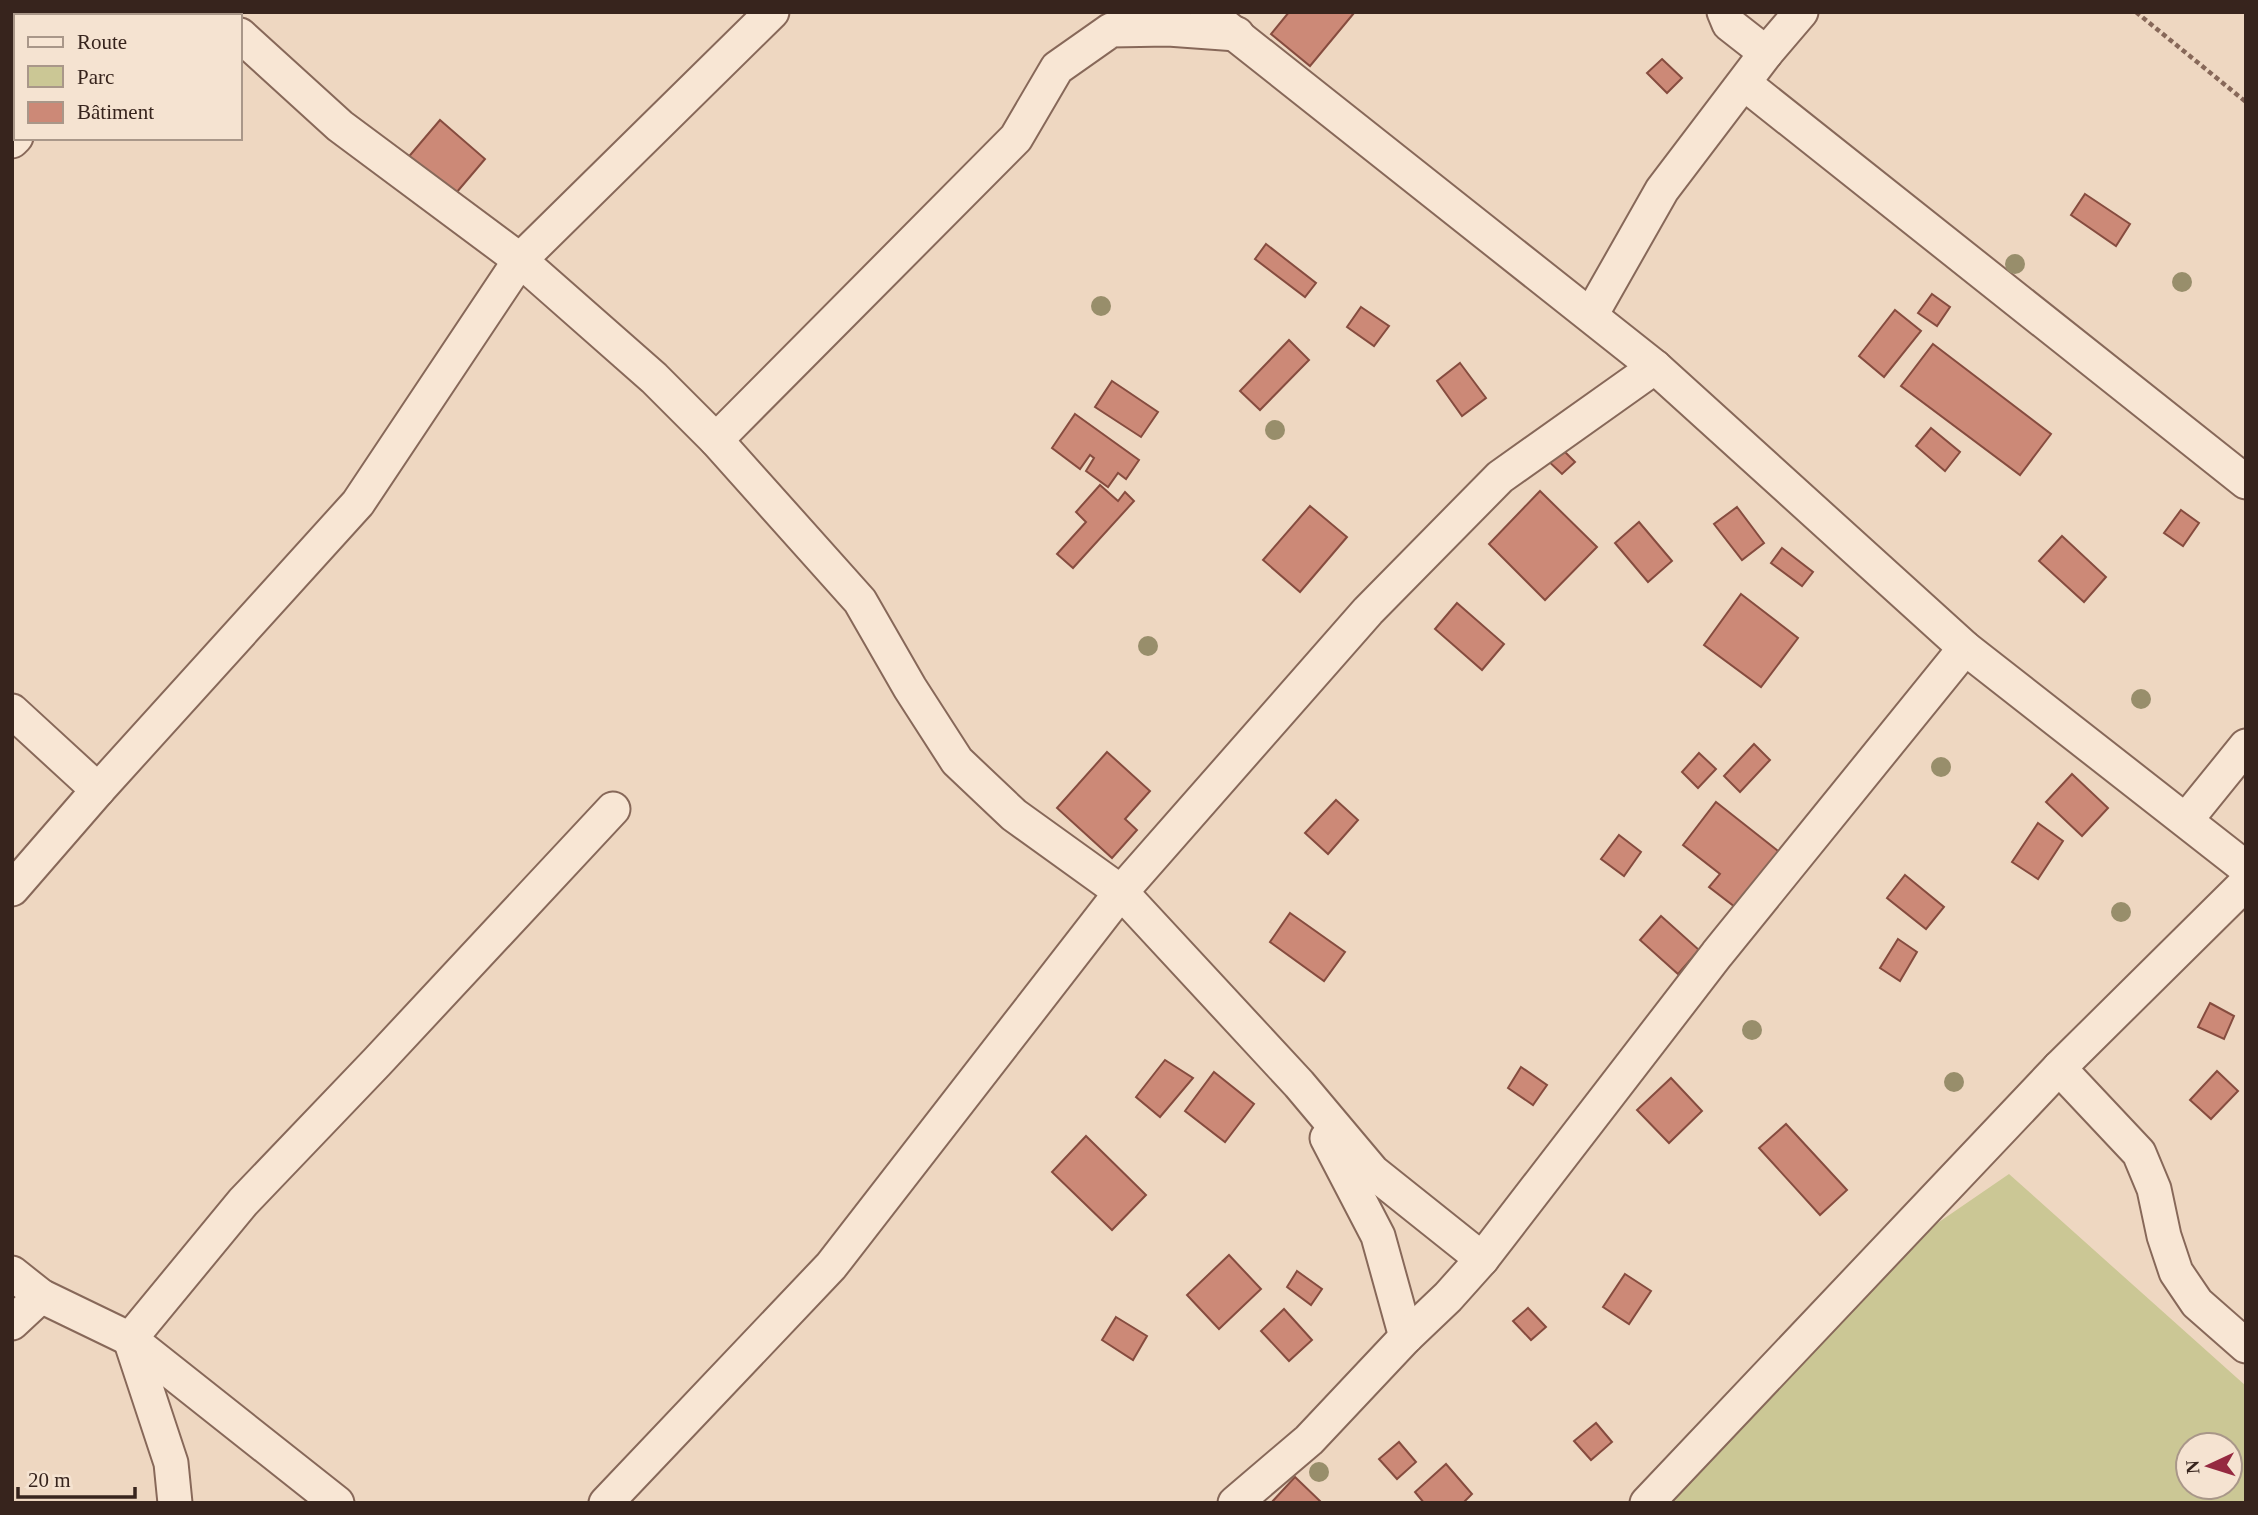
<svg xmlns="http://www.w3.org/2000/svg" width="2258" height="1515" font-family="'Times New Roman',serif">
	<rect width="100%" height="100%" fill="#eed7c1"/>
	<path fill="#cbc795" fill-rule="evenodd" d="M2009 1174 2246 1386V1503H1653L1888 1257ZM2188 1445H2230V1487H2188Z"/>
	<g fill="#cc8977" stroke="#864c3f" stroke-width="2">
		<path d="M1289 12H1353L1354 13 1310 66 1271 34Z"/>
		<path d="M1662 59 1682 78 1667 93 1647 73Z"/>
		<path d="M440 120 485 159 445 206 400 167Z"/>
		<path d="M2085 194 2130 224 2116 246 2071 215Z"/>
		<path d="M1266 244 1316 283 1305 297 1255 259Z"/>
		<path d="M1932 294 1950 307 1937 326 1918 313Z"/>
		<path d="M1361 307 1389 326 1374 346 1347 327Z"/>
		<path d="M1895 310 1921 331 1884 377 1859 356Z"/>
		<path d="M1289 340 1309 360 1260 410 1240 391Z"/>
		<path d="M1933 344 2051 434 2020 475 1901 386Z"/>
		<path d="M1460 363 1486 398 1462 416 1437 381Z"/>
		<path d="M1112 381 1158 412 1141 437 1095 407Z"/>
		<path d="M1075 414 1139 460 1126 479 1118 473 1108 487 1086 471 1094 458 1090 455 1080 469 1052 448Z"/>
		<path d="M1931 428 1960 452 1945 471 1916 446Z"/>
		<path d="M1557 444 1575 462 1562 474 1544 457Z"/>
		<path d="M1100 485 1118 501 1125 492 1134 501 1073 568 1057 554 1086 522 1076 512Z"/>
		<path d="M1540 491 1597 547 1545 600 1489 544Z"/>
		<path d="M1310 506 1347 537 1300 592 1263 560Z"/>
		<path d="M1737 507 1764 543 1742 560 1714 524Z"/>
		<path d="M2181 510 2199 523 2183 546 2164 533Z"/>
		<path d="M1639 522 1672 561 1648 582 1615 543Z"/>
		<path d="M2062 536 2106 577 2084 602 2039 561Z"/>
		<path d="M1782 548 1813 572 1802 586 1771 563Z"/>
		<path d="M1741 594 1798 638 1761 687 1704 645Z"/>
		<path d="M1457 603 1504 644 1482 670 1435 629Z"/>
		<path d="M1754 744 1770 760 1740 792 1724 776Z"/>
		<path d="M1107 752 1150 791 1125 819 1137 830 1112 858 1057 808Z"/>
		<path d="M1699 753 1716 769 1698 788 1682 772Z"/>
		<path d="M2072 774 2108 808 2082 836 2046 802Z"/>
		<path d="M1336 800 1358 820 1328 854 1305 833Z"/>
		<path d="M1716 802 1782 854 1739 910 1709 887 1720 874 1683 845Z"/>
		<path d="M2038 823 2063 841 2038 879 2012 862Z"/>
		<path d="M1619 835 1641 852 1624 876 1601 859Z"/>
		<path d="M1905 875 1944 907 1926 929 1887 898Z"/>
		<path d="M1290 913 1345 952 1324 981 1270 942Z"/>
		<path d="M1661 916 1699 950 1678 974 1640 940Z"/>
		<path d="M1898 939 1917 952 1900 981 1880 968Z"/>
		<path d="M2210 1003 2234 1016 2224 1039 2198 1027Z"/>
		<path d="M1165 1060 1193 1078 1160 1117 1136 1097Z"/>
		<path d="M1521 1067 1547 1085 1533 1105 1508 1088Z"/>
		<path d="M2217 1071 2238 1091 2211 1119 2190 1100Z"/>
		<path d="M1214 1072 1254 1104 1225 1142 1185 1111Z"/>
		<path d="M1671 1078 1702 1111 1669 1143 1637 1110Z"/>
		<path d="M1786 1124 1847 1190 1820 1215 1759 1148Z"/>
		<path d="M1086 1136 1146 1195 1112 1230 1052 1172Z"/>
		<path d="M1229 1255 1261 1289 1219 1329 1187 1295Z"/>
		<path d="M1297 1271 1322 1289 1311 1305 1287 1287Z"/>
		<path d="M1625 1274 1651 1291 1629 1324 1603 1307Z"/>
		<path d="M1528 1308 1546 1327 1531 1340 1513 1321Z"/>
		<path d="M1284 1309 1312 1340 1289 1361 1261 1331Z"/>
		<path d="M1116 1317 1147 1336 1133 1360 1102 1340Z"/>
		<path d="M1596 1423 1612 1442 1591 1460 1574 1441Z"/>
		<path d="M1399 1442 1416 1462 1397 1479 1379 1459Z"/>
		<path d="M1446 1464 1472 1494 1463 1503H1424L1415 1492Z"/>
		<path d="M1295 1477 1322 1503H1271Z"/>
	</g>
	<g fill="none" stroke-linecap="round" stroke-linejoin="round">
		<g stroke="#876859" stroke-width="37">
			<g id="minor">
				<path d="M215 12 219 16"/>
				<path d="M1207 12 1655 367 1965 648 2246 868"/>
				<path d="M1724 12 1729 24 1766 53"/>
				<path d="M121 16 124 12"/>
				<path d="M240 35 340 126 520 260 654 378 716 440 860 601 910 688 957 761 1014 815 1121 892 1299 1084 1373 1172 1482 1259"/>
				<path d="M1745 84 2246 482"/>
				<path d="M12 141 16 137"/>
				<path d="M1591 315 1662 190 1766 53 1801 12"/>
				<path d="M716 440 1016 138 1057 68 1111 30 1168 29 1237 34"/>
				<path d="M12 711 98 790"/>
				<path d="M2186 820 2246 746"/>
				<path d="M12 889 98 790 358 503 520 260 772 12"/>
				<path d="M2059 1068 2139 1153 2154 1189 2164 1236 2176 1272 2197 1303 2246 1346"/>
				<path d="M1327 1138 1378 1236 1406 1337"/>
				<path d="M12 1273 41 1296 130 1339 337 1503"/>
				<path d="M12 1323 41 1296"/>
				<path d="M175 1503 171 1463 130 1339 243 1202 377 1062 613 809"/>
				<path d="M606 1503 831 1266 1121 892 1368 611 1500 477 1655 367"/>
				<path d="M1235 1503 1309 1440 1406 1337 1448 1297 1482 1259 1717 954 1965 648"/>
				<path d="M1647 1503 2059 1068 2246 883"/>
			</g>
		</g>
		<path stroke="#876859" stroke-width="4.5" stroke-dasharray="5 3.5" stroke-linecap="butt" d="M2136 12 2246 102"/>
		<use href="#minor" stroke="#f8e6d4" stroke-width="33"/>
	</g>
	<g fill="#988e6b">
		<circle cx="2015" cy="264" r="10"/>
		<circle cx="2182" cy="282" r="10"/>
		<circle cx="1101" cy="306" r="10"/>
		<circle cx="1275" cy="430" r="10"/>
		<circle cx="1148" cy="646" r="10"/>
		<circle cx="2141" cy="699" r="10"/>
		<circle cx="1941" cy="767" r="10"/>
		<circle cx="2121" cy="912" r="10"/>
		<circle cx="1752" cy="1030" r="10"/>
		<circle cx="1954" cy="1082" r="10"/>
		<circle cx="1319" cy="1472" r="10"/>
	</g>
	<rect width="2258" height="1515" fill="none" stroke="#37241d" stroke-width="28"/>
	<rect x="14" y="14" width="228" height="126" fill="#f5e3d1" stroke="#a99789" stroke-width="2"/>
	<rect x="28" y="37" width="35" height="10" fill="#f8e6d4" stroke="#a99789" stroke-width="2"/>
	<text x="77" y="49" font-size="21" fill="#37241d">Route</text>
	<rect x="28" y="66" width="35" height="21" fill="#cbc795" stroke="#a99789" stroke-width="2"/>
	<text x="77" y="84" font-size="21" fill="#37241d">Parc</text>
	<rect x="28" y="102" width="35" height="21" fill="#cc8977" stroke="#a99789" stroke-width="2"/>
	<text x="77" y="119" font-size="21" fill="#37241d">Bâtiment</text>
	<g transform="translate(2209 1466) rotate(266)"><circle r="33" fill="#f5e3d1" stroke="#a99789" stroke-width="2"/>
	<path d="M0-5L12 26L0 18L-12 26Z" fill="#952940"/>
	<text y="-10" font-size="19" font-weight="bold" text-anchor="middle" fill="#37241d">N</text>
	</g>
	<path d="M18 1487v10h117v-10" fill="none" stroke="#37241d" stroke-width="3.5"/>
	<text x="28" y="1487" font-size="21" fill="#37241d" stroke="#f5e3d1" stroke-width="5" paint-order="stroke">20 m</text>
</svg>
